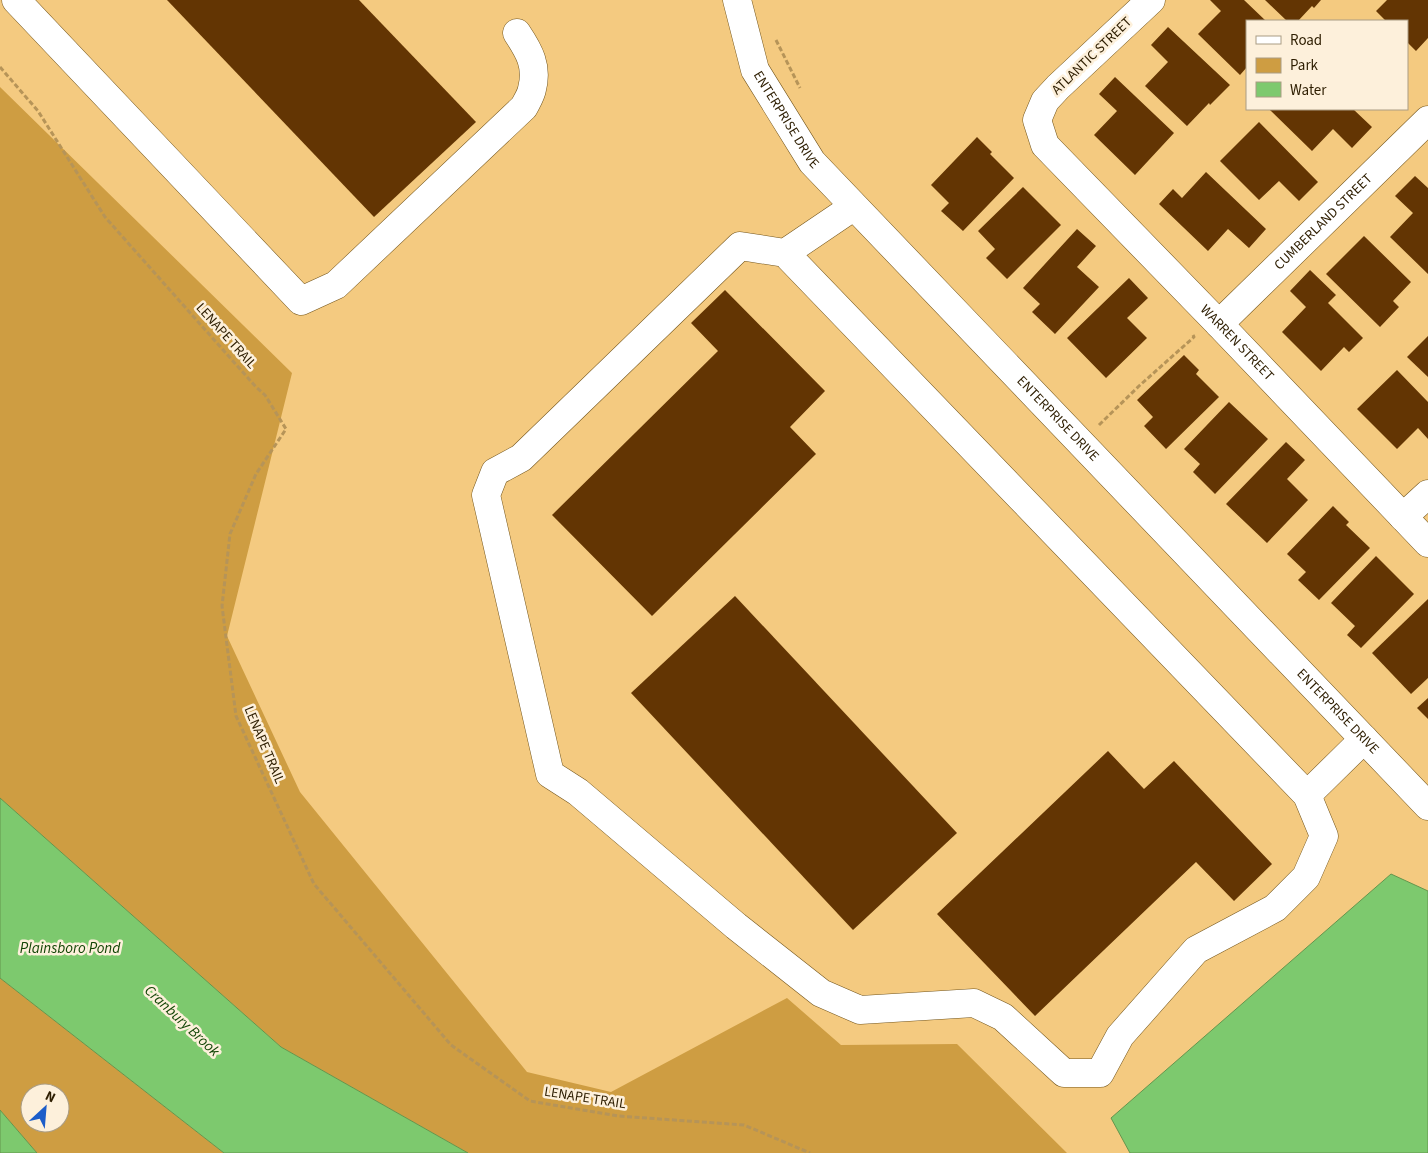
<svg xmlns="http://www.w3.org/2000/svg" width="1428" height="1153" font-family="'Source Sans 3',sans-serif">
	<rect width="100%" height="100%" fill="#f4ca80"/>
	<g fill="#ce9d42" fill-rule="evenodd">
		<path d="M0 87 292 373 227 636 300 792 527 1072 611 1092 787 998 841 1045 957 1044 1067 1153H468L281 1047 0 798Z"/>
		<path d="M0 978 224 1153H37L0 1110ZM30 1093H60V1123H30Z"/>
	</g>
	<g fill="#7dc96e" stroke="#65954d">
		<path d="M0 798 281 1047 468 1153H224L0 978Z"/>
		<path d="M1391 874 1428 891V1153H1130L1111 1118Z"/>
		<path d="M0 1110 37 1153H0Z"/>
	</g>
	<g fill="#633503">
		<path d="M167 0H359L476 122 374 217Z"/>
		<path d="M1210 0H1244L1266 21H1247V67L1240 75 1198 34 1221 11Z"/>
		<path d="M1265 0H1321L1314 8 1312 6 1298 21H1287Z"/>
		<path d="M1387 0H1428V38L1416 51 1407 42V21H1386L1376 11Z"/>
		<path d="M1168 27 1230 85 1210 105 1209 103 1187 126 1145 86 1168 62 1151 45Z"/>
		<path d="M1115 77 1174 133 1135 175 1094 135 1117 111 1099 94Z"/>
		<path d="M1269 109H1353L1372 127 1352 148 1333 129 1312 151Z"/>
		<path d="M1259 122 1318 182 1299 201 1279 181 1259 200 1220 161Z"/>
		<path d="M977 137 992 152 990 154 1014 178 963 231 941 211 949 203 931 185Z"/>
		<path d="M1206 172 1266 229 1249 248 1228 229 1208 251 1159 204 1173 189 1182 198Z"/>
		<path d="M1415 176 1428 188V274L1390 237 1413 213 1395 196Z"/>
		<path d="M1023 187 1061 225 1007 279 986 258 995 249 978 231Z"/>
		<path d="M1077 229 1096 246 1077 267 1099 287 1055 334 1032 312 1040 304 1023 288Z"/>
		<path d="M1364 236 1411 282 1393 301 1399 307 1380 327 1326 274Z"/>
		<path d="M1310 270 1336 295 1328 303 1363 338 1349 352 1344 347 1321 371 1282 332 1306 307 1290 291Z"/>
		<path d="M1129 278 1148 298 1127 318 1147 338 1106 378 1067 338Z"/>
		<path d="M725 290 825 391 790 427 816 454 652 616 552 515 718 351 691 323Z"/>
		<path d="M1428 336V377L1407 357Z"/>
		<path d="M1184 355 1199 370 1196 374 1219 397 1166 449 1144 426 1153 417 1137 400Z"/>
		<path d="M1397 370 1428 402V439L1418 428 1397 449 1357 409Z"/>
		<path d="M1229 402 1268 439 1215 494 1193 472 1200 464 1184 449Z"/>
		<path d="M1286 442 1305 460 1287 479 1308 500 1267 543 1226 504Z"/>
		<path d="M1333 506 1349 522 1346 525 1370 548 1319 600 1298 580 1306 572 1287 554Z"/>
		<path d="M1376 556 1414 594 1361 648 1347 635 1355 626 1331 603Z"/>
		<path d="M735 596 957 833 853 930 631 693Z"/>
		<path d="M1428 599V678L1411 694 1372 653Z"/>
		<path d="M1428 698V719L1417 708Z"/>
		<path d="M1108 751 1144 789 1174 761 1272 864 1234 901 1196 862 1035 1016 937 914Z"/>
	</g>
	<g fill="none" stroke-linecap="round" stroke-linejoin="round">
		<g stroke="#74561c" stroke-width="29">
			<g id="minor">
				<path d="M16 0 301 301 336 285 524 107C527 101 531 95 532 89 538 66 529 51 517 33"/>
				<path id="s1" d="M737 0 755 70 812 162 1428 806"/>
				<path id="s2" d="M1151 0 1058 87 1045 101 1037 120 1045 145 1219 324 1428 543"/>
				<path d="M785 253 1307 795 1324 836 1306 877 1275 908 1196 950 1120 1036 1100 1073H1064L1003 1017 974 1003 860 1010 821 993 736 926 578 792 550 774 486 495 495 472 521 458 740 246 785 253 853 207"/>
				<path id="s3" d="M1219 324 1428 120"/>
				<path d="M1403 517 1428 494"/>
				<path d="M1307 795 1364 739"/>
			</g>
		</g>
		<g stroke="#b69458" stroke-width="3" stroke-dasharray="5 2.5" stroke-linecap="butt">
			<path d="M776 40 800 88"/>
			<path d="M0 67 38 111 105 217 256 387 265 395 286 429 256 474 230 534 222 606 236 716 314 884 451 1045 530 1101 618 1116 744 1125 810 1153"/>
			<path d="M1099 425 1139 386 1194 337 1193 335"/>
		</g>
		<use href="#minor" stroke="#fff" stroke-width="28"/>
	</g>
	<g text-anchor="middle" dominant-baseline="central" stroke-width="5" stroke-linejoin="round" paint-order="stroke">
		<g font-size="14" fill="#2d1d00" stroke="#fdf0db">
			<text transform="translate(1092 56) rotate(-44)">ATLANTIC STREET</text>
			<text stroke="none"><textPath href="#s1" startOffset="131">ENTERPRISE DRIVE</textPath></text>
			<text stroke="none"><textPath href="#s3" startOffset="146">CUMBERLAND STREET</textPath></text>
			<text transform="translate(226 336) rotate(48)">LENAPE TRAIL</text>
			<text stroke="none"><textPath href="#s2" startOffset="469">WARREN STREET</textPath></text>
			<text stroke="none"><textPath href="#s1" startOffset="536">ENTERPRISE DRIVE</textPath></text>
			<text stroke="none"><textPath href="#s1" startOffset="941">ENTERPRISE DRIVE</textPath></text>
			<text transform="translate(264 745) rotate(67)">LENAPE TRAIL</text>
			<text transform="translate(585 1098) rotate(9)">LENAPE TRAIL</text>
		</g>
		<g font-size="15" font-style="italic" fill="#124506" stroke="#fdf0db">
			<text x="70" y="948">Plainsboro Pond</text>
			<text transform="translate(182 1021) rotate(43)">Cranbury Brook</text>
		</g>
	</g>
	<rect x="1246" y="20" width="162" height="90" fill="#fdf0db" stroke="#aa9c83"/>
	<rect x="1256" y="36" width="25" height="8" fill="#ffffff" stroke="#aa9c83"/>
	<text x="1290" y="45" font-size="15" fill="#2d1d00">Road</text>
	<rect x="1256" y="58" width="25" height="15" fill="#ce9d42" stroke="#aa9c83"/>
	<text x="1290" y="70" font-size="15" fill="#2d1d00">Park</text>
	<rect x="1256" y="82" width="25" height="15" fill="#7dc96e" stroke="#aa9c83"/>
	<text x="1290" y="95" font-size="15" fill="#2d1d00">Water</text>
	<g transform="translate(45 1108) rotate(26)"><circle r="24" fill="#fdf0db" stroke="#aa9c83"/>
	<path d="M0-4L9 19L0 12L-9 19Z" fill="#1c5dc9"/>
	<text y="-8" font-size="14" font-weight="bold" text-anchor="middle" fill="#2d1d00">N</text>
	</g>
</svg>
